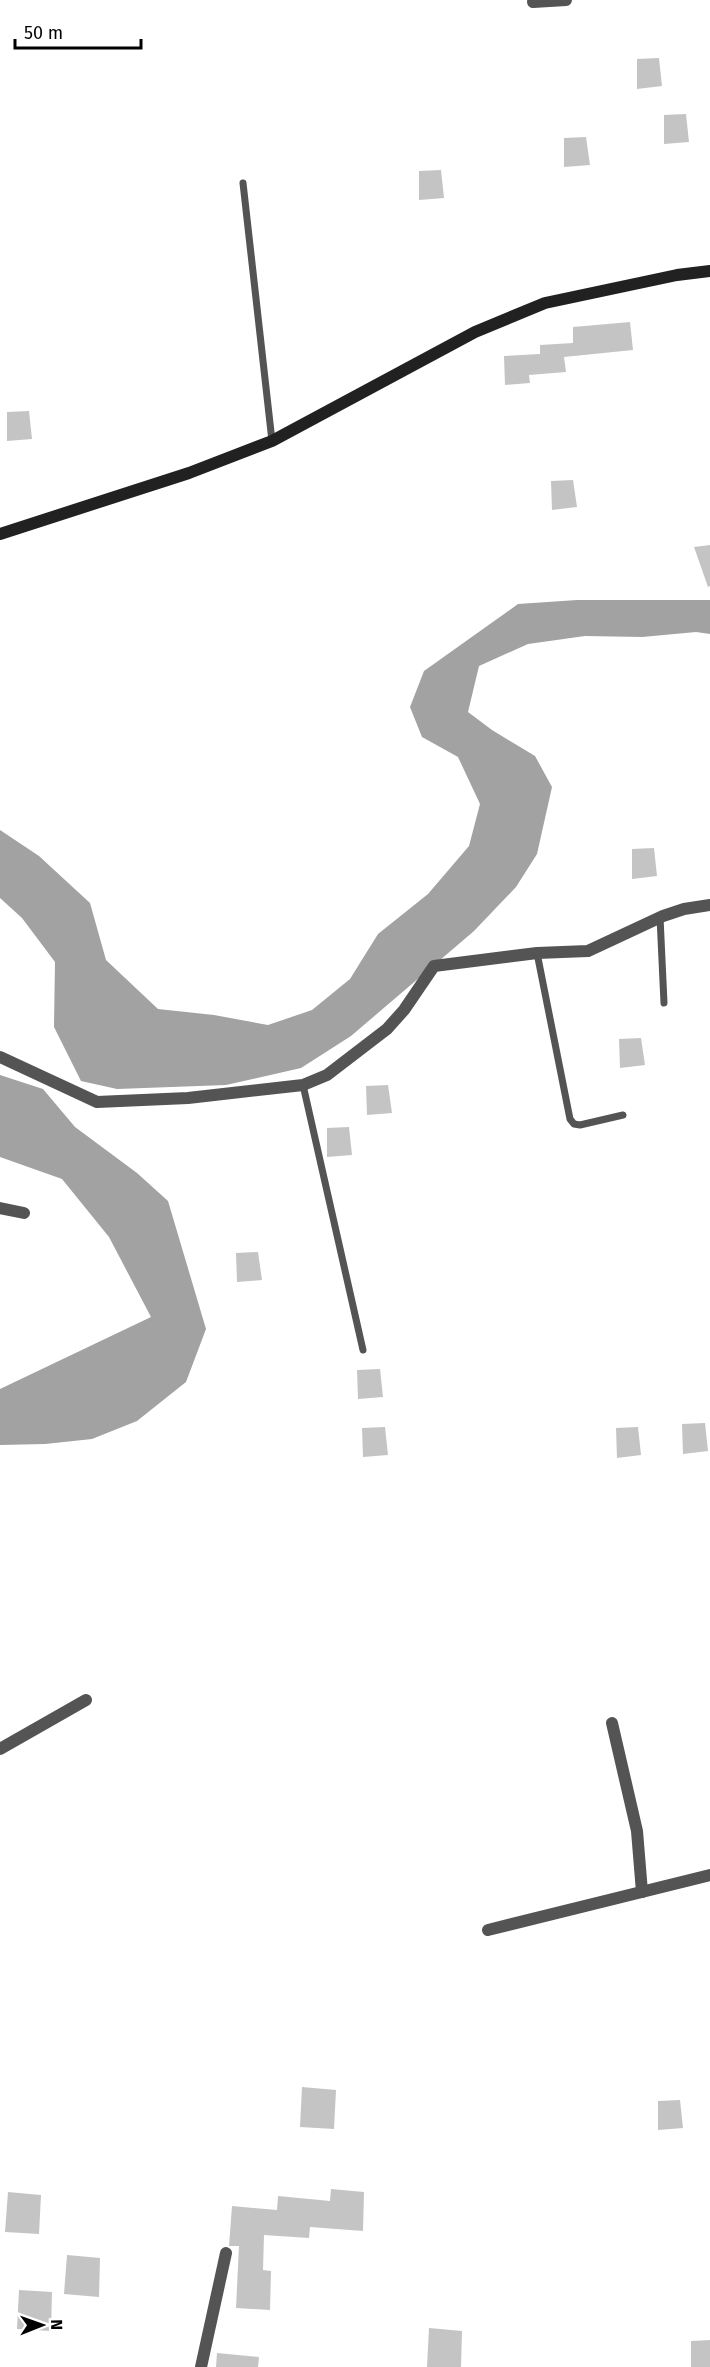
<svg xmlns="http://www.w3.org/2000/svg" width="710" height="2367" font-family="'Fira Sans',sans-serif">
	<rect width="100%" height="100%" fill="#fff"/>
	<g fill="#a2a2a2">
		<path d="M577 600H710V634L696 632 642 637 585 636 528 644 479 666 468 712 492 730 535 756 552 787 537 854 516 887 474 931 351 1036 301 1068 226 1085 117 1089 81 1081 54 1027 55 962 22 918 0 898V830L39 856 90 903 106 960 158 1009 214 1015 268 1025 312 1010 350 979 378 934 428 894 469 846 480 804 458 757 422 737 410 707 424 671 518 604Z"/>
		<path d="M0 1075 43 1089 75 1127 137 1173 168 1201 206 1329 186 1382 137 1421 92 1439 45 1444 0 1445V1389L151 1317 109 1237 62 1179 0 1157Z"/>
	</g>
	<g fill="#c4c4c4">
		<path d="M659 58 662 86 637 89V59Z"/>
		<path d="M686 114 689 142 664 144V115Z"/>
		<path d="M586 137 590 165 564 167V138Z"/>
		<path d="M441 170 444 198 419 200V171Z"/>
		<path d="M630 322 633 350 564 357 566 372 529 375 530 383 505 385 504 356 540 354V345L573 343V327Z"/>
		<path d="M29 411 32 439 7 441V412Z"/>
		<path d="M573 480 577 507 552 510 551 481Z"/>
		<path d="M710 545V586L708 587 694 547Z"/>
		<path d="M654 848 657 876 632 879V849Z"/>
		<path d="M641 1038 645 1065 620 1068 619 1039Z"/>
		<path d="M388 1085 392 1113 367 1115 366 1086Z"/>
		<path d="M349 1127 352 1155 327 1157V1128Z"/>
		<path d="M258 1252 262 1280 237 1282 236 1253Z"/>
		<path d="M380 1369 383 1397 358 1399 357 1370Z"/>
		<path d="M705 1423 708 1451 683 1454 682 1424Z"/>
		<path d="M385 1427 388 1455 363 1457 362 1428Z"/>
		<path d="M638 1427 641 1455 617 1458 616 1428Z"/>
		<path d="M302 2087 336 2090 334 2129 300 2127Z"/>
		<path d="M680 2100 683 2128 658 2130V2101Z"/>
		<path d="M331 2189 364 2192 363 2231 310 2227 309 2238 264 2235 263 2270 271 2271 270 2310 236 2308 239 2246H229L232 2206 277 2210 278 2196 330 2201Z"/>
		<path d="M8 2192 41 2195 39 2234 5 2232Z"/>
		<path d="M67 2255 100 2258 99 2297 64 2294Z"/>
		<path d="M19 2290 52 2292 51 2331 17 2329Z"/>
		<path d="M429 2328 462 2331 461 2367H427Z"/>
		<path d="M710 2340V2367H691V2341Z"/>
		<path d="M217 2353 259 2357 258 2367H216Z"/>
	</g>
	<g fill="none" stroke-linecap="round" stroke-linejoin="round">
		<g stroke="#545454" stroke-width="7">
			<path d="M243 183 272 441"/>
			<path d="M660 917 664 1003"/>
			<path d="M537 953 570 1119 574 1124 580 1125 623 1115"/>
			<path d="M303 1085 363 1350"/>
		</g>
		<g stroke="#545454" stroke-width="12">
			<path d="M533 2 566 0"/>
			<path d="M0 1057 97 1102 188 1098 303 1085 327 1075 387 1029 404 1010 434 966 537 953 588 951 663 916 684 909 710 905"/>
			<path d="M0 1208 24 1213"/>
			<path d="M612 1723 637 1831 642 1892"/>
			<path d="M0 1749 86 1700"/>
			<path d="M488 1930 710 1875"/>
			<path d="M201 2367 226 2253"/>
		</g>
		<path stroke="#212121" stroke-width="12" d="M0 534 189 473 272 441 475 332 545 303 677 275 710 271"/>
	</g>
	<g transform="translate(42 2325) rotate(89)" stroke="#ffffff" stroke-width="4.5" paint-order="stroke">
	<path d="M0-4.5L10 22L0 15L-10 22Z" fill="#000000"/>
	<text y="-9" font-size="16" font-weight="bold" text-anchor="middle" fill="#000000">N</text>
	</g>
	<path d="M15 39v9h126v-9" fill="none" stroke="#000000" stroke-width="3"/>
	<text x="24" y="39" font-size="18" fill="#000000" stroke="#ffffff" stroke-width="4.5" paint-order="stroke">50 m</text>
</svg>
